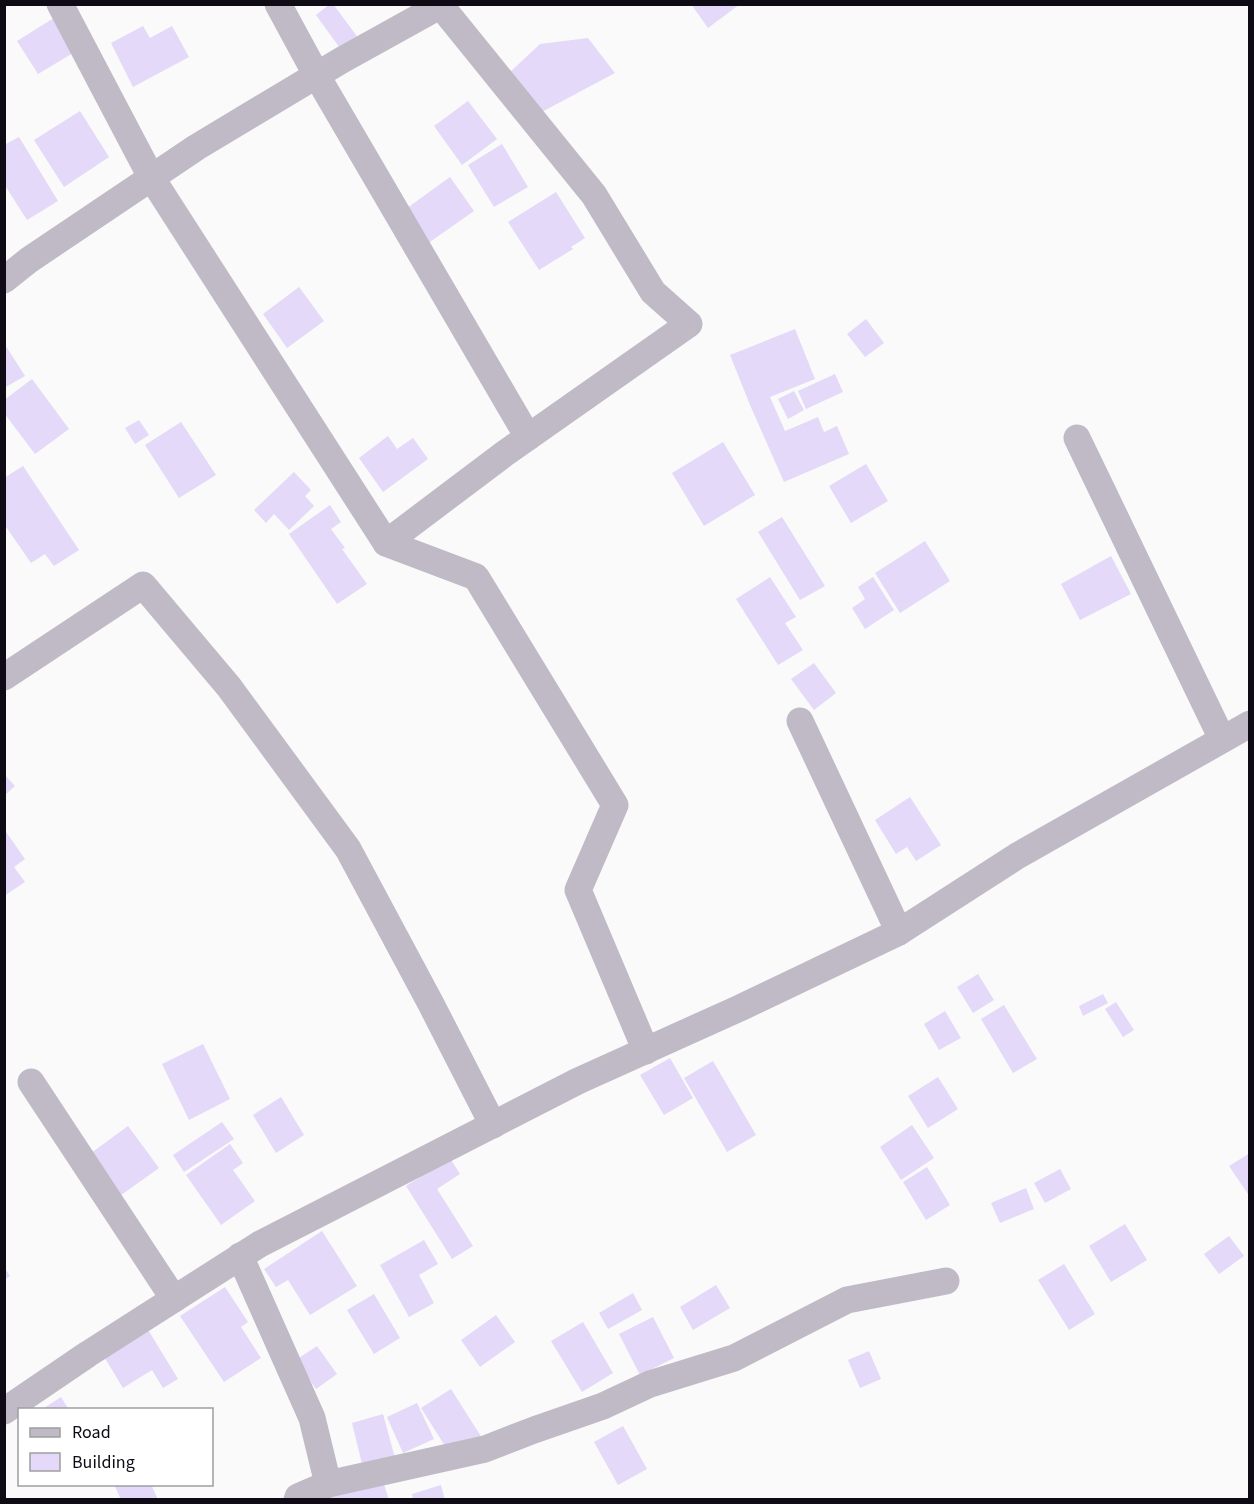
<svg xmlns="http://www.w3.org/2000/svg" width="1254" height="1504" font-family="'Source Sans 3',sans-serif">
	<rect width="100%" height="100%" fill="#fafafa"/>
	<g fill="#e4d9f8">
		<path d="M330 4H333L359 39 342 51 316 15Z"/>
		<path d="M691 4H740L708 28Z"/>
		<path d="M57 16 78 50 38 74 17 41Z"/>
		<path d="M143 26 150 38 172 26 189 57 133 87 111 43Z"/>
		<path d="M588 38 615 73 538 114 507 75 540 44Z"/>
		<path d="M468 101 497 139 462 165 434 126Z"/>
		<path d="M80 111 109 157 64 187 34 140Z"/>
		<path d="M19 137 58 201 27 220 4 184V145Z"/>
		<path d="M502 144 528 187 494 207 468 165Z"/>
		<path d="M450 177 474 211 427 244 403 211Z"/>
		<path d="M556 192 585 238 571 247 573 249 539 270 508 222Z"/>
		<path d="M299 287 324 321 287 348 263 314Z"/>
		<path d="M866 319 884 343 865 357 847 334Z"/>
		<path d="M795 329 815 379 770 397 785 431 818 417 824 432 837 426 849 454 784 482 750 405 730 355Z"/>
		<path d="M4 343 25 376 4 388Z"/>
		<path d="M835 374 843 392 806 409 798 391Z"/>
		<path d="M32 379 69 429 35 454 4 413V400Z"/>
		<path d="M794 391 804 410 788 419 778 399Z"/>
		<path d="M139 420 149 435 135 444 125 428Z"/>
		<path d="M181 422 216 475 179 498 145 445Z"/>
		<path d="M388 436 397 449 413 438 428 459 383 492 359 458Z"/>
		<path d="M723 442 755 495 704 526 672 473Z"/>
		<path d="M866 464 888 501 851 523 829 486Z"/>
		<path d="M23 466 79 550 54 566 45 554 31 563 4 524V478Z"/>
		<path d="M294 472 311 490 305 496 314 506 289 530 274 514 266 523 254 510Z"/>
		<path d="M330 505 341 522 331 529 345 548 342 549 367 584 337 604 289 534Z"/>
		<path d="M782 517 825 586 800 600 758 532Z"/>
		<path d="M925 541 950 581 900 613 875 573Z"/>
		<path d="M1111 556 1131 594 1080 620 1061 584Z"/>
		<path d="M770 577 796 617 785 623 803 650 778 665 736 599Z"/>
		<path d="M873 577 894 610 865 629 852 608 865 599 858 587Z"/>
		<path d="M814 663 836 693 814 710 791 679Z"/>
		<path d="M4 774 15 786 4 796Z"/>
		<path d="M910 797 941 845 916 861 907 847 896 854 875 820Z"/>
		<path d="M4 829 25 859 14 867 25 882 4 896Z"/>
		<path d="M978 974 994 1000 973 1013 957 987Z"/>
		<path d="M1103 994 1108 1003 1083 1016 1079 1006Z"/>
		<path d="M1116 1002 1134 1030 1123 1037 1105 1009Z"/>
		<path d="M1004 1005 1037 1059 1013 1073 981 1019Z"/>
		<path d="M945 1011 961 1038 939 1050 924 1024Z"/>
		<path d="M203 1044 230 1099 189 1120 162 1064Z"/>
		<path d="M670 1058 693 1098 664 1115 640 1075Z"/>
		<path d="M713 1061 756 1135 727 1152 684 1078Z"/>
		<path d="M938 1077 958 1109 928 1128 908 1096Z"/>
		<path d="M281 1097 304 1135 276 1153 253 1115Z"/>
		<path d="M222 1122 234 1139 184 1172 173 1155Z"/>
		<path d="M912 1125 934 1158 901 1180 880 1147Z"/>
		<path d="M128 1126 159 1168 117 1198 87 1156Z"/>
		<path d="M230 1144 243 1163 233 1170 255 1201 221 1225 186 1175Z"/>
		<path d="M1250 1153V1197L1229 1166Z"/>
		<path d="M450 1158 460 1174 437 1189 473 1246 452 1259 406 1186Z"/>
		<path d="M927 1167 950 1205 926 1220 903 1182Z"/>
		<path d="M1060 1169 1071 1189 1045 1203 1034 1183Z"/>
		<path d="M1026 1188 1034 1209 1000 1223 991 1203Z"/>
		<path d="M1125 1224 1147 1260 1111 1282 1089 1246Z"/>
		<path d="M322 1231 357 1286 310 1315 288 1280 276 1287 264 1269Z"/>
		<path d="M1229 1236 1244 1256 1219 1274 1204 1254Z"/>
		<path d="M424 1240 438 1264 419 1275 434 1303 409 1317 380 1265Z"/>
		<path d="M1064 1264 1095 1314 1069 1330 1038 1280Z"/>
		<path d="M4 1267 10 1276 4 1280Z"/>
		<path d="M716 1285 730 1308 693 1330 680 1307Z"/>
		<path d="M225 1287 248 1322 241 1327 261 1358 224 1382 180 1316Z"/>
		<path d="M633 1293 642 1310 608 1329 599 1313Z"/>
		<path d="M374 1294 400 1338 374 1354 347 1310Z"/>
		<path d="M496 1315 515 1342 480 1367 461 1340Z"/>
		<path d="M653 1317 674 1358 640 1375 619 1334Z"/>
		<path d="M583 1322 613 1373 582 1392 551 1341Z"/>
		<path d="M147 1328 178 1379 163 1388 152 1370 123 1388 103 1355Z"/>
		<path d="M317 1346 337 1374 316 1389 296 1360Z"/>
		<path d="M869 1351 881 1379 860 1388 848 1360Z"/>
		<path d="M451 1389 482 1438 452 1457 421 1408Z"/>
		<path d="M61 1397 69 1410H41Z"/>
		<path d="M417 1403 434 1439 403 1453 387 1417Z"/>
		<path d="M383 1414 395 1458 363 1468 352 1423Z"/>
		<path d="M623 1426 647 1469 618 1485 594 1442Z"/>
		<path d="M382 1478 389 1500H326L325 1497Z"/>
		<path d="M114 1484H151L158 1500H121Z"/>
		<path d="M441 1485 445 1500H413L412 1494Z"/>
	</g>
	<g fill="none" stroke-linecap="round" stroke-linejoin="round">
		<g stroke="#c0bac7" stroke-width="27">
			<path d="M60 4 151 177 386 543 476 577 615 805 578 890 646 1051"/>
			<path d="M278 4 317 76 528 437"/>
			<path d="M4 280 29 260 197 147 342 60 443 4"/>
			<path d="M1077 438 1222 739"/>
			<path d="M386 543 504 454 689 324 653 292 594 195 441 6"/>
			<path d="M4 677 143 585 229 687 348 849 431 1004 493 1125"/>
			<path d="M800 721 899 932"/>
			<path d="M31 1082 174 1299"/>
			<path d="M240 1256 312 1418 328 1484"/>
			<path d="M4 1411 88 1354 260 1244 578 1081 740 1008 899 932 1017 856 1250 724"/>
			<path d="M297 1500 298 1497 328 1484 485 1449 534 1430 603 1406 650 1384 734 1358 847 1300 946 1281"/>
		</g>
	</g>
	<rect width="1254" height="1504" fill="none" stroke="#0f0b15" stroke-width="12"/>
	<rect x="18" y="1408" width="195" height="78" fill="#ffffff" stroke="#9f9da1" stroke-width="1.5"/>
	<rect x="30" y="1428" width="30" height="9" fill="#c0bac7" stroke="#9f9da1" stroke-width="1.5"/>
	<text x="72" y="1438" font-size="18" fill="#0f0b15">Road</text>
	<rect x="30" y="1453" width="30" height="18" fill="#e4d9f8" stroke="#9f9da1" stroke-width="1.5"/>
	<text x="72" y="1468" font-size="18" fill="#0f0b15">Building</text>
</svg>
